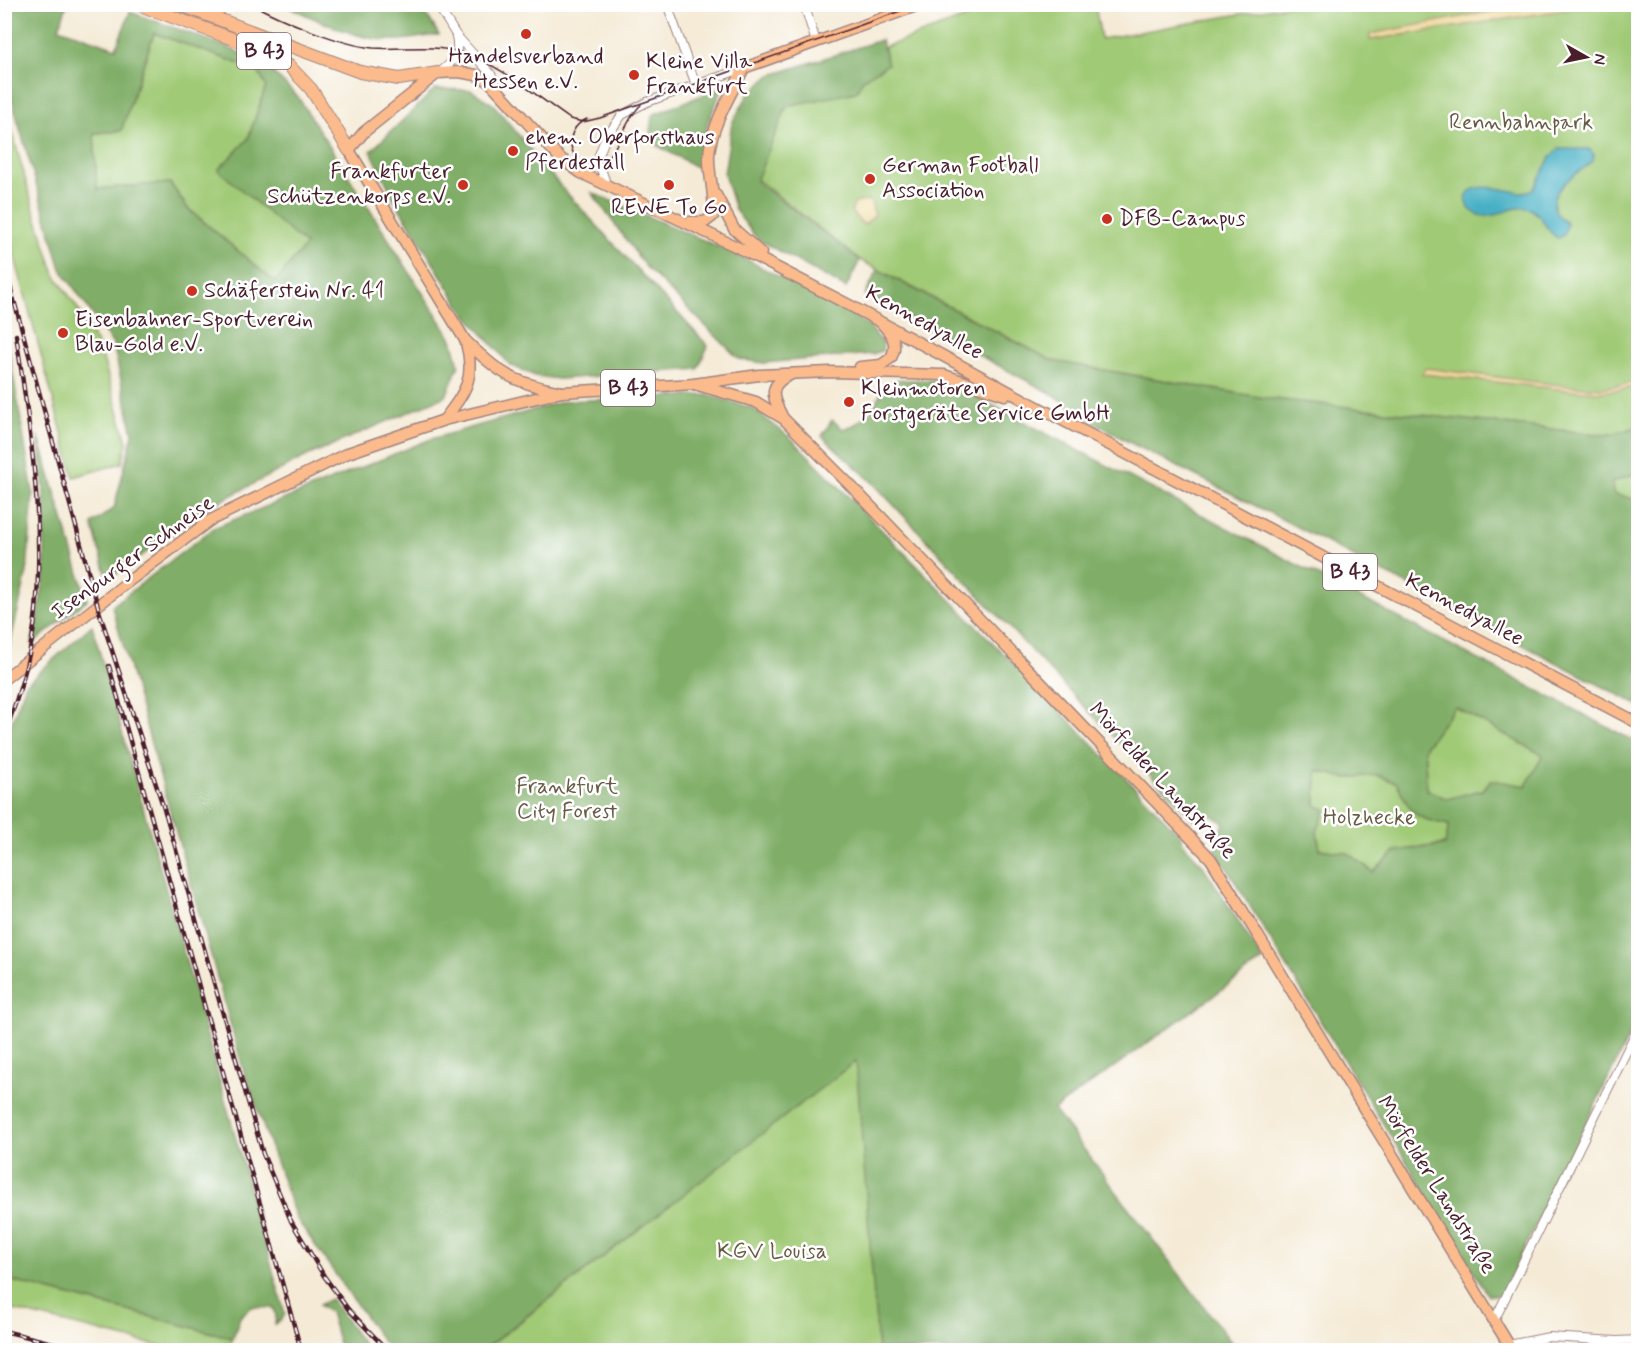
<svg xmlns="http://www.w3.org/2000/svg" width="1643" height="1355" font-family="Mynerve,sans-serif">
	<rect width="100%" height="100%" fill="#fff"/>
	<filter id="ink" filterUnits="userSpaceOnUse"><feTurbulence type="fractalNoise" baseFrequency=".0167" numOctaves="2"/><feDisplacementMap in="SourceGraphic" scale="12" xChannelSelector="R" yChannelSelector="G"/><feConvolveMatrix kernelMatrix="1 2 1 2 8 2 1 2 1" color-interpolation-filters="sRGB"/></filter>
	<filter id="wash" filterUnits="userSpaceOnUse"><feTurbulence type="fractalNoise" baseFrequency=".008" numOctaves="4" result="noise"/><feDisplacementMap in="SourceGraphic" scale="24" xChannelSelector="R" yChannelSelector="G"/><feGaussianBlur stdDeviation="1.35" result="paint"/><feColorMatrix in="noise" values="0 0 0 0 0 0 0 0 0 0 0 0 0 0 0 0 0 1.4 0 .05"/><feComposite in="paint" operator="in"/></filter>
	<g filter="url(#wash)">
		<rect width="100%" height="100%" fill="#f4ead5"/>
		<g fill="#a0ca76" stroke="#757450" stroke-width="1.5">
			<path d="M1001 5H1095L1101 39 1291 5H1638V427L1606 435 1264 398 1053 361 860 260 754 177 771 88Z"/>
			<path d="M154 33 257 70 266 86 248 139 219 170 306 245 275 283 187 207 170 183 97 189 94 133 121 131Z"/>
			<path d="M4 102 33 207 55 275 82 315 101 352 127 442 122 463 74 477 5 221Z"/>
			<path d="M1638 473V500L1613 494 1612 482Z"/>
			<path d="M1455 707 1543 755 1526 786 1491 780 1482 790 1447 799 1427 790 1424 748Z"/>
			<path d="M1317 770 1346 778 1377 775 1397 783C1413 815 1413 818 1450 825L1445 844 1396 851 1374 872 1348 853 1320 850 1316 832 1325 809 1316 806Z"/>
			<path d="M858 1058 878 1350H484Z"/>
			<path d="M4 1279 233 1338 228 1350H174L5 1308Z"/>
		</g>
		<g fill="#80ae67" stroke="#656649" stroke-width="1.5" fill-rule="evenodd">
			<path d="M4 5H67L59 28 116 48 130 12 222 45 263 63 298 97 452 339 459 365 446 396 307 456 207 508 108 580 92 524 114 508 133 434 113 344 61 269 7 84 4 68ZM154 33 257 70 266 86 248 139 218 170 306 245 275 282 187 208 170 183 97 189 94 133 121 131Z"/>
			<path d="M284 5H421L439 35C420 36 404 42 384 40 349 37 315 18 284 5Z"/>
			<path d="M881 40 888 64 863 79 856 92 787 106 756 181 860 260 846 288 757 239 735 210 724 174 732 123 748 95 769 76Z"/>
			<path d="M723 87 707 125 702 170 649 141 652 115Z"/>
			<path d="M435 89 471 90 494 105 562 188 708 346 698 369 559 379 535 376 510 365 463 311 395 201 371 151Z"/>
			<path d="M592 193 734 253 856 317 871 328 883 344 882 351 873 354 763 363 739 359 645 266Z"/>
			<path d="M878 270 1053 361 1264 398 1606 435 1638 427V473L1612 482 1613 494 1638 500V705L1270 513 1127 441 1073 410 1054 395 865 295Z"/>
			<path d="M5 326 33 493 27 572 5 665Z"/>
			<path d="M894 380H944L1638 743V1018L1501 1296 1488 1295 1215 849 1224 823 1209 814 1194 820 1057 678 871 481 822 436 832 420 843 429 854 425 872 411 880 394ZM1455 707 1543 755 1526 786 1491 780 1482 790 1447 799 1427 790 1424 748ZM1317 771 1346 778 1377 775 1397 783C1412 815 1413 818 1449 825L1445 845 1396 851 1373 872 1348 853 1320 849 1317 832 1326 809 1316 806Z"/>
			<path d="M707 395 752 408 792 439 1121 773 1182 837 1183 844 1202 864 1263 960 1054 1110 1237 1350H878L856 1061 483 1350H393L383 1342 296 1218 244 1072 112 606 214 528 431 439 565 401Z"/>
			<path d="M38 435 87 600 32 644 45 575 44 490Z"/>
			<path d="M92 625 285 1314 282 1319 275 1324 276 1316 274 1308 251 1307 240 1317 233 1338 5 1279V740L26 684Z"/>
			<path d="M331 1299 367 1350H339L337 1337 330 1312 319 1305Z"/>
		</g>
		<g fill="#eeda9e" stroke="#9c7c64" stroke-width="1.5">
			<path d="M1542 4 1638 5V12L1620 7H1583L1370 40V34L1476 14Z"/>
			<path d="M870 200 875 215 864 225 851 212 855 203Z"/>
			<path d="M1425 368 1568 386 1603 388 1638 382V387L1601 392 1567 390 1422 374Z"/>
		</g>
		<path fill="#46b0c4" stroke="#486878" stroke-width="1.5" d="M1559 149H1589L1594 155 1593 161C1572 178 1533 198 1567 224L1564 235 1558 238C1545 232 1543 214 1530 209 1510 202 1491 226 1472 211 1468 208 1466 205 1466 200 1467 178 1508 191 1520 192 1525 192 1529 191 1533 190L1550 158Z"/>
	</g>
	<g filter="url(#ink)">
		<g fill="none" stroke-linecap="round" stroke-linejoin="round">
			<g stroke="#9f8480" stroke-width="10">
				<g id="minor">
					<path d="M437 4 456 35 491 74 496 86"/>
					<path d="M667 4 696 85"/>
					<path d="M804 4 816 42"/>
					<path d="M440 72C454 62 460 53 456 36"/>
					<path d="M607 186 600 166 599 155 605 139 622 115 647 102 744 68"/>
					<path d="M1494 1321 1638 1028"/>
					<path d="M1509 1345 1549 1337 1617 1341 1638 1340"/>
				</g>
			</g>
			<g stroke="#9f8480" stroke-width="13">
				<g id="major">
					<path d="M716 195 734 229 761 253"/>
					<path d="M689 222H705L713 216C716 195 708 176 709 155 711 125 731 95 744 68L922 4"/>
					<path d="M860 367 881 365 891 358C898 344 893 336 883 325"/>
					<path d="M694 384 756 402 784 419 853 488 1211 859 1512 1350"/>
					<path d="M562 392C514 383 499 374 465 340L349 150 364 132 438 73 459 72 476 75 489 81 560 158 581 173 737 247 851 306 1028 402 1638 723"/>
					<path d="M782 416C771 396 768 384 792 374"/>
					<path d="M444 420C465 392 476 379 466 343"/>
					<path d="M4 679 125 584 209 521 348 453 444 420 562 392 694 384 759 375 830 372 944 375 1005 395"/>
				</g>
			</g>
			<g stroke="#9f8480" stroke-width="14">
				<g id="highway">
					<path d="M137 4 263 50 289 66 311 89 349 150"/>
					<path d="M178 4 360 72 399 79 438 73"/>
				</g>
			</g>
			<use href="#minor" stroke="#fff" stroke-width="8"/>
			<use href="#major" stroke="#fbbb8d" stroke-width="10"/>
			<use href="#highway" stroke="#fbbb8d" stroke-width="12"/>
			<g stroke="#4a1f2b" stroke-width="1.5">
				<path d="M252 4C281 20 341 45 373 48 402 50 431 44 460 52 500 64 535 95 570 119L583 122 600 118 920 4"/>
				<path d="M587 119C560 130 569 169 597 163 618 158 624 119 641 105"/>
			</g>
			<g stroke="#4a1f2b" stroke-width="4.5">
				<g id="rail">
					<path d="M4 264 100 614 166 815 263 1154 291 1221 324 1276 348 1309 387 1350"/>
					<path d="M109 666 301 1350"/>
					<path d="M4 735C19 696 32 653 36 611 44 518 30 426 16 335"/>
					<path d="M4 1331 81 1350"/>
					<path d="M4 1346 24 1350"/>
				</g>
			</g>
			<use href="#rail" stroke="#fff" stroke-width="2" stroke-dasharray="7" stroke-linecap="butt"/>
		</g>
	</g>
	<g fill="#c8321e" stroke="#fff" stroke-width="2">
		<circle cx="526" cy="34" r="6"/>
		<circle cx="634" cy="75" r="6"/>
		<circle cx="513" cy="151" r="6"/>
		<circle cx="870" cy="179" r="6"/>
		<circle cx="463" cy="185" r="6"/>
		<circle cx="669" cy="185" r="6"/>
		<circle cx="1107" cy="219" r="6"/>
		<circle cx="192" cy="291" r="6"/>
		<circle cx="63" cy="333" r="6"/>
		<circle cx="849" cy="402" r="6"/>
	</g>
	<g text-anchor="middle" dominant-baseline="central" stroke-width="5" stroke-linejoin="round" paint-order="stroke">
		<g fill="#fff" stroke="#80626b" stroke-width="1.5">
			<rect x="237" y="33" width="54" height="36" rx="4.5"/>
			<rect x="601" y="370" width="54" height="36" rx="4.5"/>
			<rect x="1323" y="554" width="54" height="36" rx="4.5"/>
		</g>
		<g font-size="21" font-weight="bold" fill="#4a1f2b">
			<text x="264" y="51">B 43</text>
			<text x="628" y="388">B 43</text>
			<text x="1350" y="572">B 43</text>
		</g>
		<g font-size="22" fill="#4a1f2b" stroke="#fff" text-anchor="start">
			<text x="526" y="57" text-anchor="middle">Handelsverband<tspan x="526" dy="25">Hessen e.V.</tspan></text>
			<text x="646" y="62">Kleine Villa<tspan x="646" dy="25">Frankfurt</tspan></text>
			<text x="525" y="138">ehem. Oberforsthaus<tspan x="525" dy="25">Pferdestall</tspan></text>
			<text x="882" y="166">German Football<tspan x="882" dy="25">Association</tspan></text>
			<text x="451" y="172" text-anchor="end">Frankfurter<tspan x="451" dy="25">Schützenkorps e.V.</tspan></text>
			<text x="669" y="208" text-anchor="middle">REWE To Go</text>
			<text x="1119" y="219">DFB-Campus</text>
			<text x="204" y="291">Schäferstein Nr. 41</text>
			<text x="75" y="320">Eisenbahner-Sportverein<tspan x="75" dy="25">Blau-Gold e.V.</tspan></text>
			<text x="861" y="389">Kleinmotoren<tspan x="861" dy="25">Forstgeräte Service GmbH</tspan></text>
		</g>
		<g font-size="22" fill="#685b45" stroke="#fff">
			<text x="1521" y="123">Rennbahnpark</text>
			<text x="567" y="787">Frankfurt<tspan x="567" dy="25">City Forest</tspan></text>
			<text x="1369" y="818">Holzhecke</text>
			<text x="772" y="1252">KGV Louisa</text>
		</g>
		<g font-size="22" fill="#4a1f2b" stroke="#fff">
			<text transform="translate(924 323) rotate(29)">Kennedyallee</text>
			<text transform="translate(133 558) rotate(-36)">Isenburger Schneise</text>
			<text transform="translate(1464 610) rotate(28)">Kennedyallee</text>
			<text transform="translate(1162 781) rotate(47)">Mörfelder Landstraße</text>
			<text transform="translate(1436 1185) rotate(58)">Mörfelder Landstraße</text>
		</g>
	</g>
	<rect width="1643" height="1355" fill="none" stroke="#fff" stroke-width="24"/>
	<g transform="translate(1586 57) rotate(99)" stroke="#ffffff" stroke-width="4.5" paint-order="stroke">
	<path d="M0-4.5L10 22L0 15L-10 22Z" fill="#4a1f2b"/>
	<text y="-9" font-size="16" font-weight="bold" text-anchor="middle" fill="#4a1f2b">N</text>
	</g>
</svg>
